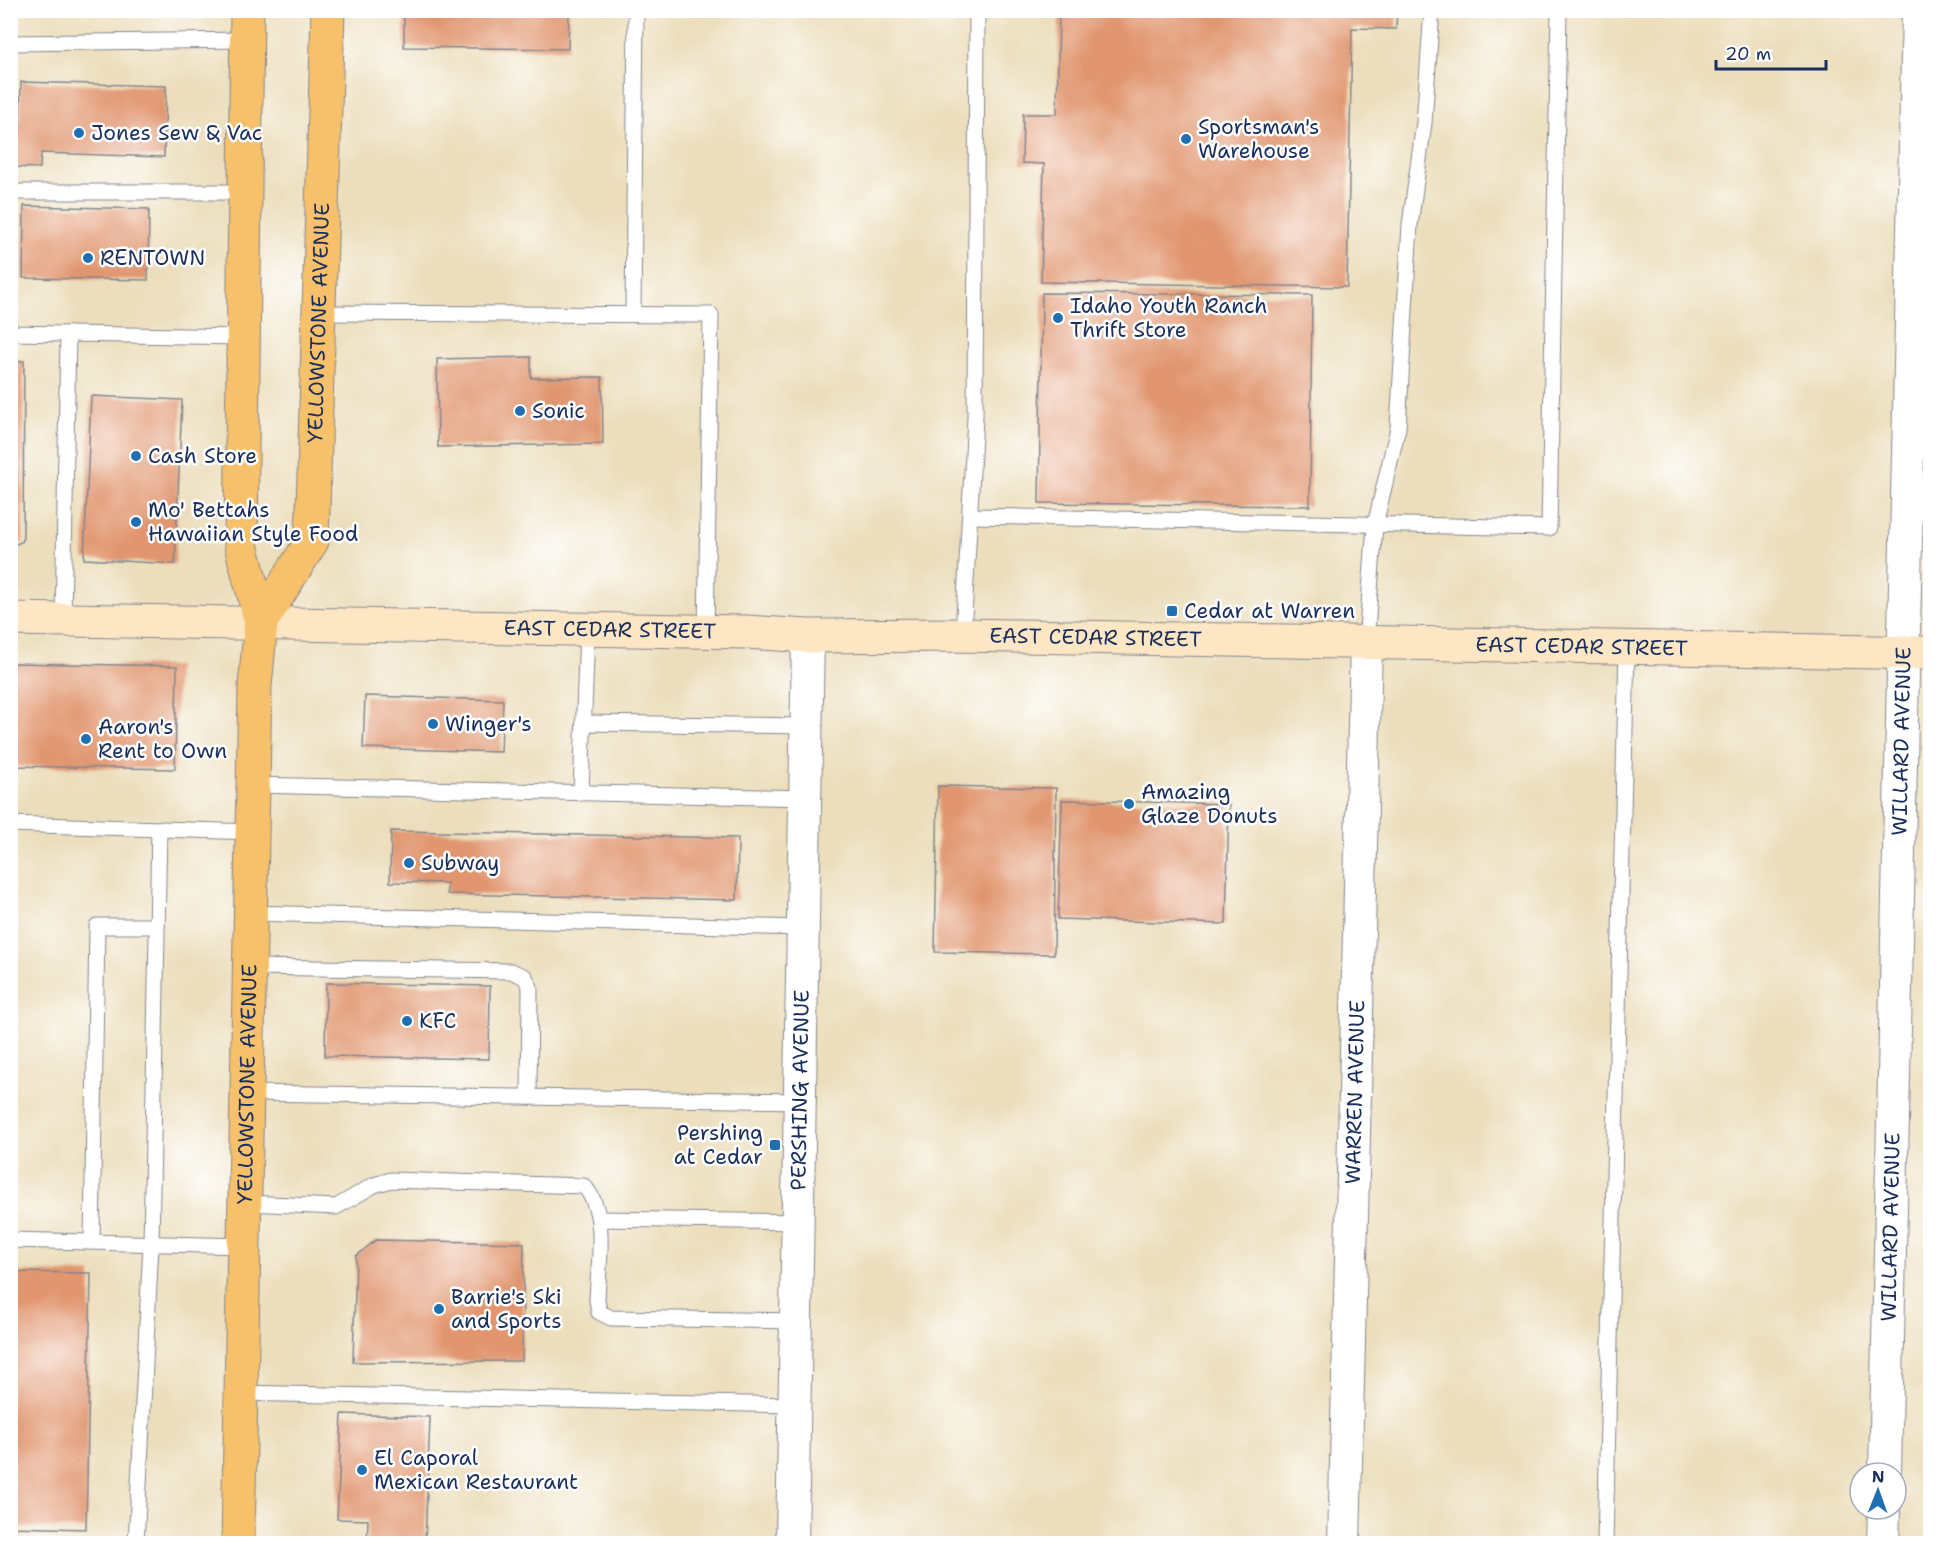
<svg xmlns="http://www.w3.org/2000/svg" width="1941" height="1554" font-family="'Shantell Sans',sans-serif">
	<rect width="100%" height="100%" fill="#fff"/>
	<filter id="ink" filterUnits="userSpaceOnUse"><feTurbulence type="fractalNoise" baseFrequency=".0167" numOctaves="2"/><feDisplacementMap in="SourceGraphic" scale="12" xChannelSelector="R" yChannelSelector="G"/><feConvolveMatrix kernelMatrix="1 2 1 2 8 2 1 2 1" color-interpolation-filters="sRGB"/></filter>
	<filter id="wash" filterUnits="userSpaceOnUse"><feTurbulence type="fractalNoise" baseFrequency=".008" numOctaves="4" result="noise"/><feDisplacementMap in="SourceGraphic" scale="24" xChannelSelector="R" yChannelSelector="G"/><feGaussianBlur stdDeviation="1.35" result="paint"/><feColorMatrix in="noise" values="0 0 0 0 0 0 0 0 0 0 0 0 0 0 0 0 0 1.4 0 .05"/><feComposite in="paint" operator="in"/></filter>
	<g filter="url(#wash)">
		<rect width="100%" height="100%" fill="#ecdebc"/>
		<g id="blocks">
			<g fill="#e19670">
				<path d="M404 10H569L568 49 404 47Z"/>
				<path d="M1059 10H1397L1396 29 1352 28 1347 287 1041 282 1044 164 1022 163 1023 114H1057Z"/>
				<path d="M21 82 166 86 164 157 41 153 40 168 10 167V123H20Z"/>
				<path d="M24 206 149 209 148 280 23 278Z"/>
				<path d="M1042 293 1312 295 1310 506 1039 503Z"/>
				<path d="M531 357V378L602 377 603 444 438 447 437 359Z"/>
				<path d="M10 361H24L23 541 10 547Z"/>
				<path d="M91 396 182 400 175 564 84 559Z"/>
				<path d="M10 663 177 666 175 769 10 766Z"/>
				<path d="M365 696 503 700 501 752 363 748Z"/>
				<path d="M938 786 1056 788 1054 954 935 952Z"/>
				<path d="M1062 800 1229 804 1226 924 1058 919Z"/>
				<path d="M391 831 738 838 737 900 447 894V883L390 882Z"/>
				<path d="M326 983 490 986 489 1059 325 1056Z"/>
				<path d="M376 1240 524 1243 522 1361 353 1362 356 1256Z"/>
				<path d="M10 1272 91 1273 86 1529 10 1527Z"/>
				<path d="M342 1414 430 1417 425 1544 367 1542 368 1520 337 1519Z"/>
			</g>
		</g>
	</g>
	<g filter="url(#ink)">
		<use href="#blocks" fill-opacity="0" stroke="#84868d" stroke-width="1.5"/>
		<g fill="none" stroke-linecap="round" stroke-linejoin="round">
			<g stroke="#84868d" stroke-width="17">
				<g id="lane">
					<path d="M10 43 246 40"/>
					<path d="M10 192H245"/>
					<path d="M318 313 711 315 706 633"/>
					<path d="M633 314 636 10"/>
					<path d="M10 333 243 337"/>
					<path d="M971 516 1549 528 1559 10"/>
					<path d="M63 620 68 334"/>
					<path d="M963 635 975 418 977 10"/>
					<path d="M1366 643 1375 525 1398 428 1410 225 1424 123 1432 10"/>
					<path d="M584 723 807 726"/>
					<path d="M253 785 805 798"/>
					<path d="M581 793 587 630"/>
					<path d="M10 824 252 832"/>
					<path d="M251 913 803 928"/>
					<path d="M250 967 511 971 525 977 530 987 529 1097"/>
					<path d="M247 1093 800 1101"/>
					<path d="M245 1203 336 1207 374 1185 391 1180 584 1186C609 1214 598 1264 597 1300L599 1312 611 1318 796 1321"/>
					<path d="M599 1219 798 1222"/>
					<path d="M10 1240 244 1246"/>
					<path d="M92 1242 97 926H157"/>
					<path d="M241 1393 794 1405"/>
					<path d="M136 1544 151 1244 159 829"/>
					<path d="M1605 1544 1627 649"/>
				</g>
			</g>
			<g stroke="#84868d" stroke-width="34">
				<g id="street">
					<path id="s1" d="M1885 1473 1918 10"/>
					<path id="s2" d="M792 1544 808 636"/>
					<path id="s3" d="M1344 1544 1366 643"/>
					<path d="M1883 1544 1884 1509"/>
				</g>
			</g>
			<g stroke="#84868d" stroke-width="35">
				<g id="secondary">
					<path id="s4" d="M10 619 746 632 808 636 963 635 1930 653"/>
				</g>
			</g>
			<g stroke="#84868d" stroke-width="35">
				<g id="primary">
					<path id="s5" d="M261 622 312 541 328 10"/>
					<path id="s6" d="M238 1544 255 686 261 622 241 545 247 10"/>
				</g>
			</g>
			<use href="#lane" stroke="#fff" stroke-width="15"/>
			<use href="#street" stroke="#fff" stroke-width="32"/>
			<use href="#secondary" stroke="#fce6c4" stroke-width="33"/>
			<use href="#primary" stroke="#f7c06b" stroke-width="33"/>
		</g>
	</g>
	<g fill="#1f6fb2" stroke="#fff" stroke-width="2">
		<circle cx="79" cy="133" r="6"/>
		<circle cx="1186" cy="139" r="6"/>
		<circle cx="88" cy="258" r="6"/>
		<circle cx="1058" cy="318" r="6"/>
		<circle cx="520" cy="411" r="6"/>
		<circle cx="136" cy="456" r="6"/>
		<circle cx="136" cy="522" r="6"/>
		<rect x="1166" y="605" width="12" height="12" rx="3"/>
		<circle cx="433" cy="724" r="6"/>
		<circle cx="86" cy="739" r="6"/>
		<circle cx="1129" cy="804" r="6"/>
		<circle cx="409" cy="863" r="6"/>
		<circle cx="407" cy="1021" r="6"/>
		<rect x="769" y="1139" width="12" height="12" rx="3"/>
		<circle cx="439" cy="1309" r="6"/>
		<circle cx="362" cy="1470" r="6"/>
	</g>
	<g text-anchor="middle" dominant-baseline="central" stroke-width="5" stroke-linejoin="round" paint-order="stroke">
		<g font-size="21" fill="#1b2f5e" stroke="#fff" text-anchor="start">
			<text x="1198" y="127">Sportsman's<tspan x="1198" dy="24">Warehouse</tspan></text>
			<text x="91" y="133">Jones Sew &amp; Vac</text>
			<text x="100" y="258">RENTOWN</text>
			<text x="1070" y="306">Idaho Youth Ranch<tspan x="1070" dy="24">Thrift Store</tspan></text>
			<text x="532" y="411">Sonic</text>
			<text x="148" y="456">Cash Store</text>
			<text x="148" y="510">Mo' Bettahs<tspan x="148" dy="24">Hawaiian Style Food</tspan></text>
			<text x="1184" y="611">Cedar at Warren</text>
			<text x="445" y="724">Winger's</text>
			<text x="98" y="727">Aaron's<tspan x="98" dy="24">Rent to Own</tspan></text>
			<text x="1141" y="792">Amazing<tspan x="1141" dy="24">Glaze Donuts</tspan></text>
			<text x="421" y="863">Subway</text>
			<text x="419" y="1021">KFC</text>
			<text x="763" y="1133" text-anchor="end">Pershing<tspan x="763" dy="24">at Cedar</tspan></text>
			<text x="451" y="1297">Barrie's Ski<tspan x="451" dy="24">and Sports</tspan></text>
			<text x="374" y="1458">El Caporal<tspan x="374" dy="24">Mexican Restaurant</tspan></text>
		</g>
		<g font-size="21" fill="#1b2f5e" stroke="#fff">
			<text stroke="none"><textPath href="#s5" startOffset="314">YELLOWSTONE AVENUE</textPath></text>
			<text stroke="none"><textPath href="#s4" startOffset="600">EAST CEDAR STREET</textPath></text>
			<text stroke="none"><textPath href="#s4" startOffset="1086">EAST CEDAR STREET</textPath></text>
			<text stroke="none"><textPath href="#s4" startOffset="1572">EAST CEDAR STREET</textPath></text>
			<text stroke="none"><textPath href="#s1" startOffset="732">WILLARD AVENUE</textPath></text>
			<text stroke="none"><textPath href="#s6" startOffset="460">YELLOWSTONE AVENUE</textPath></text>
			<text stroke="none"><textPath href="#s2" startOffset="454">PERSHING AVENUE</textPath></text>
			<text stroke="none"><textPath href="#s3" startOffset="452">WARREN AVENUE</textPath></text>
			<text stroke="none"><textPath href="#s1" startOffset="246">WILLARD AVENUE</textPath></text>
		</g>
	</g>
	<rect width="1941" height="1554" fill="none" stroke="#fff" stroke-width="36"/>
	<g transform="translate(1878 1491) rotate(1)"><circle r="28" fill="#ffffff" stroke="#a4acbf" stroke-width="1.5"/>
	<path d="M0-4.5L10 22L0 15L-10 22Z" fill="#1f6fb2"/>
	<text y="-9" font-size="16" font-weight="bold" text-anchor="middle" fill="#1b2f5e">N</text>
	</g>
	<path d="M1716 60v9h110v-9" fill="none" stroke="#1b2f5e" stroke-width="3"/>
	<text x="1725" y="60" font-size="18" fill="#1b2f5e" stroke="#ffffff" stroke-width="4.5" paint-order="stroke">20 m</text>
</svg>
